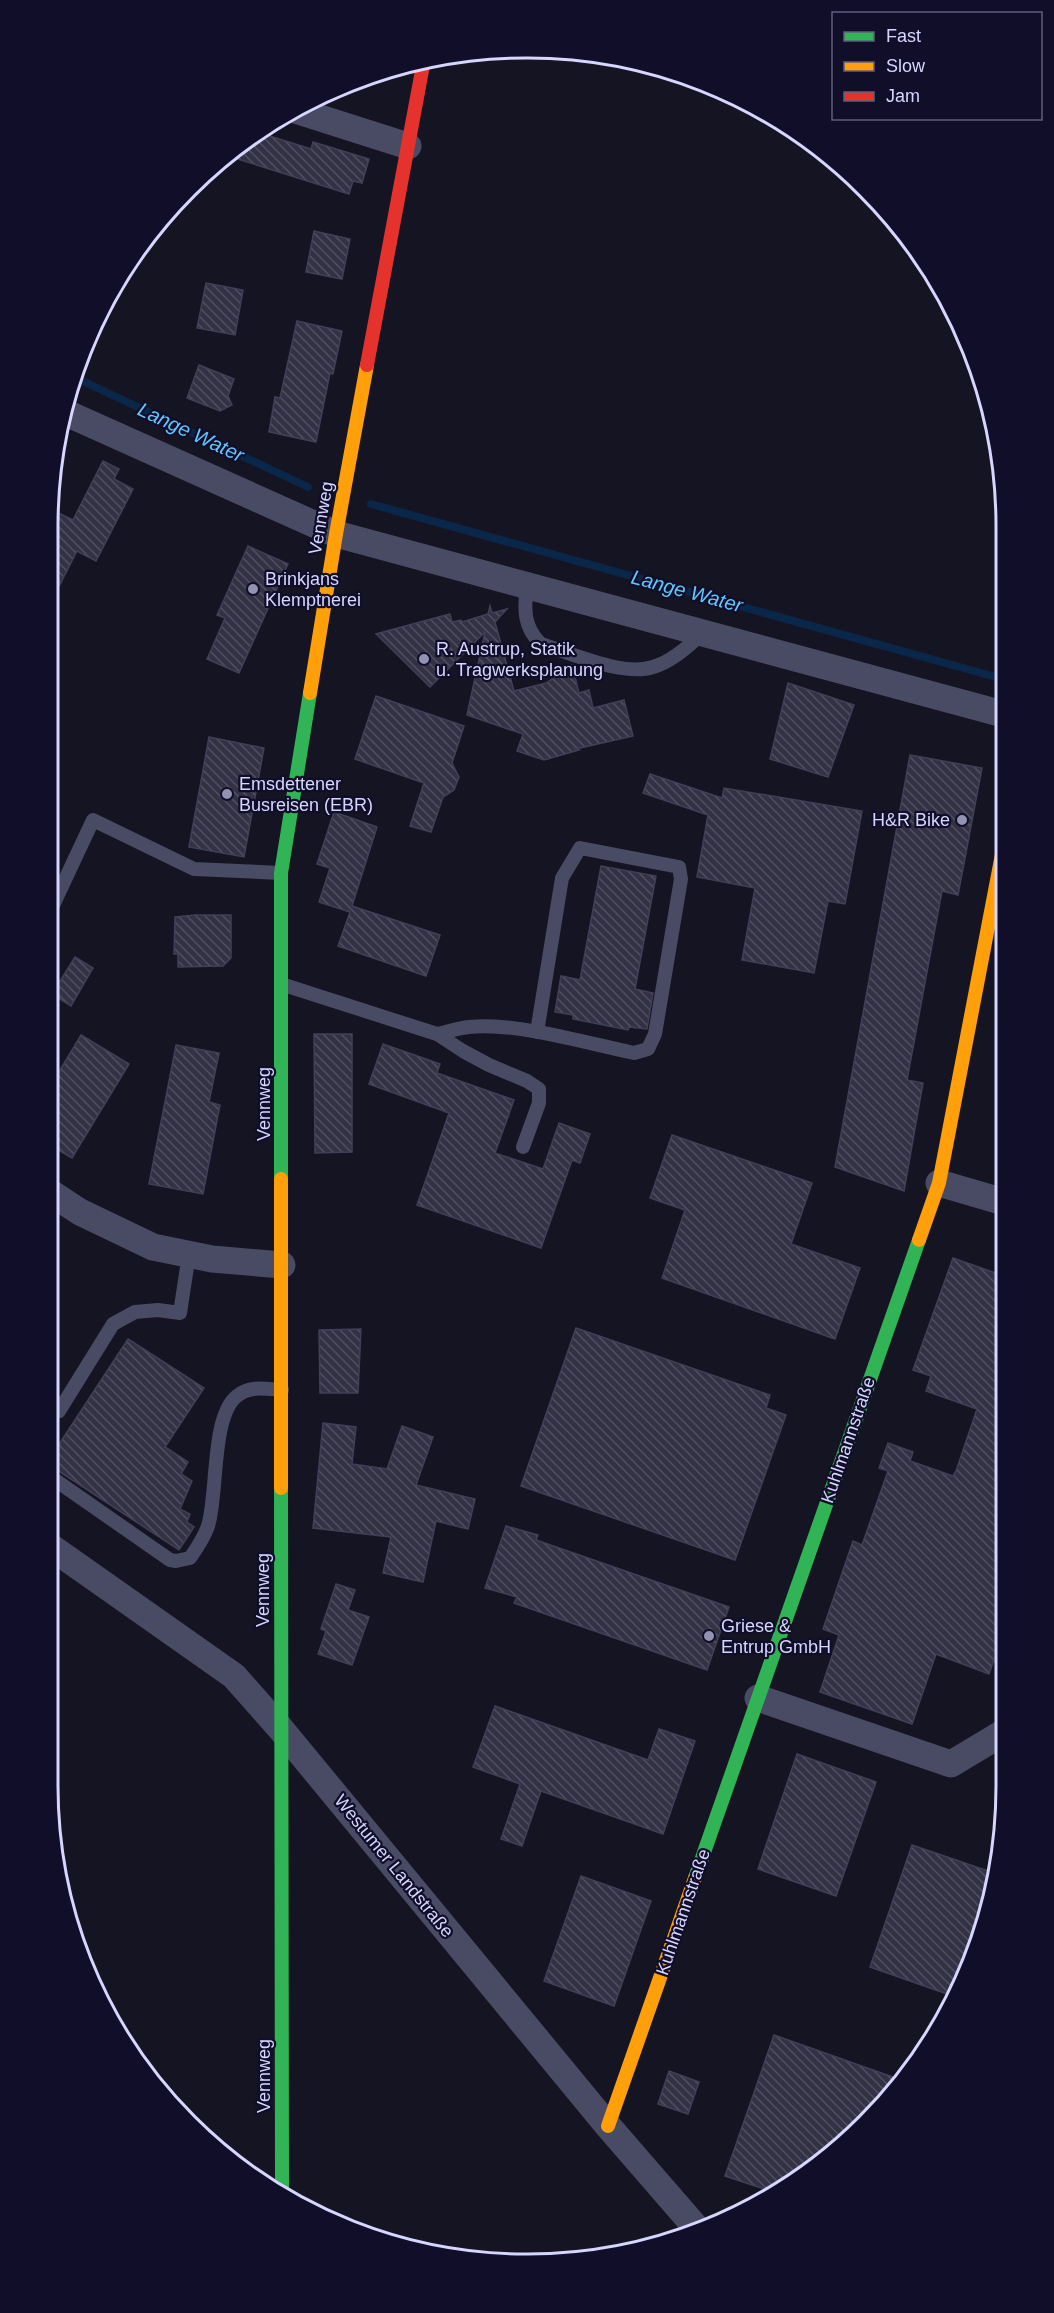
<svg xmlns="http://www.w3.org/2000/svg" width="1054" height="2313" font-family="Helvetica,sans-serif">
	<defs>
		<pattern id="building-back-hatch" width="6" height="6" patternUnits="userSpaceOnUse" patternTransform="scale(1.5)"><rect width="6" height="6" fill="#333245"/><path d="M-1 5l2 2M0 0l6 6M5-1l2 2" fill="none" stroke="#504f61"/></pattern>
	</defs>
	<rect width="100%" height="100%" fill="#151422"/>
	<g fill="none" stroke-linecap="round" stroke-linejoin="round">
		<g stroke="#0a2648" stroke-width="8">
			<path d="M74 377 308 487"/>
			<path d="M371 504 1003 679"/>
		</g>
	</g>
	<g fill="url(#building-back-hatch)" stroke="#413f57" stroke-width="1.5">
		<path d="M257 132 311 149 313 142 369 159 362 183 353 181 349 194 228 156Z"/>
		<path d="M314 231 350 239 342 279 306 272Z"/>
		<path d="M206 283 243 290 235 335 197 328Z"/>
		<path d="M297 321 342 331 333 374 330 373 316 442 269 432 275 397 280 398Z"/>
		<path d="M199 365 234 379 228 396 232 405 220 411 187 398Z"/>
		<path d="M103 461 119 469 114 479 133 489 96 561 77 551 48 608 50 509 73 520Z"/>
		<path d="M248 546 288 564 239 673 207 659 225 618 217 615Z"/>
		<path d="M490 606 492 613 507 609 495 622 514 691 546 683 572 665 579 693 589 690 593 708 624 700 633 736 576 749 579 750 544 760 517 751 523 734 467 715 485 632 430 687 376 634 450 614 452 622 461 620 462 622 488 614Z"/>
		<path d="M788 683 854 705 828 777 770 759Z"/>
		<path d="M376 696 464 726 452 763 459 777 454 790 443 797 431 832 410 826 424 783 355 759Z"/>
		<path d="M209 737 264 748 244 857 189 847Z"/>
		<path d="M910 755 982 768 958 895 942 891 907 1080 923 1083 904 1191 835 1167Z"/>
		<path d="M650 774 722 798 724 788 862 811 845 904 828 901 814 973 742 960 755 888 697 877 708 815 643 793Z"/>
		<path d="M334 812 377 827 352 906 440 935 426 976 338 946 350 912 319 902 330 868 317 864Z"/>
		<path d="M601 866 656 876 635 989 653 993 647 1029 629 1027 628 1030 573 1019V1015L555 1012 561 976 580 980Z"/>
		<path d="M196 915H231V958L223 966 178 967V954H174L175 917Z"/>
		<path d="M75 957 93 968 71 1006 52 994Z"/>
		<path d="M314 1034H352V1152L315 1153Z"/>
		<path d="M81 1035 129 1064 72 1158 48 1144V1090Z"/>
		<path d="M383 1044 440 1064 437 1073 514 1100 495 1153 543 1169 559 1123 590 1134 580 1163 572 1160 541 1248 417 1205 449 1113 369 1084Z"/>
		<path d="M176 1045 219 1053 209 1102 220 1105 203 1194 149 1184Z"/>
		<path d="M672 1135 812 1183 791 1244 860 1268 835 1339 662 1278 685 1210 650 1198Z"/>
		<path d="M953 1258 1004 1276 1006 1650 998 1648 989 1674 936 1654 912 1724 820 1692 839 1635 823 1629 853 1541 862 1545 888 1471 879 1468 888 1443 913 1452 910 1461 953 1476 956 1471 977 1409 926 1391 931 1376 913 1370Z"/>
		<path d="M576 1328 770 1395 766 1408 786 1415 735 1560 521 1486Z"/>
		<path d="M361 1329 358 1393H320L319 1330Z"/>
		<path d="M128 1339 204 1388 165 1447 188 1462 181 1474 192 1481 180 1509 190 1514 187 1522 194 1527 179 1550 48 1464V1461Z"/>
		<path d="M323 1423 356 1427 352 1464 387 1469 402 1426 433 1437 416 1485 475 1499 468 1529 436 1521 423 1582 383 1573 391 1537 313 1528Z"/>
		<path d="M506 1526 538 1535 536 1540 729 1607 707 1670 514 1603 517 1597 485 1588Z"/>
		<path d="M336 1584 355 1590 348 1610 369 1617 352 1665 318 1654 326 1631 321 1629Z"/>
		<path d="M495 1706 648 1760 659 1729 695 1741 663 1834 541 1791 522 1846 501 1839 520 1784 473 1767Z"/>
		<path d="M797 1754 876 1782 836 1896 758 1869Z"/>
		<path d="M912 1845 997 1874 970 1969 953 1996 870 1967Z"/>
		<path d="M581 1876 651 1901 614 2006 544 1981Z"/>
		<path d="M774 2035 901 2080 887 2102 776 2193 725 2176Z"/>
		<path d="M669 2071 699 2082 688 2114 658 2104Z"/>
	</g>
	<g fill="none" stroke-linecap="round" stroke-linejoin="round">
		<g stroke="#494a63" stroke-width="14">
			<path d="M527 586C524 608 523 627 541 644 571 653 623 677 653 667 673 661 688 646 703 633"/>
			<path d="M48 916 93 820 194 869 281 873"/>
			<path d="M281 984 437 1034 463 1051 489 1065 527 1081 539 1089V1103L523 1147"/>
			<path d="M437 1034C447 1032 458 1028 469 1027 516 1022 586 1043 634 1053L648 1049 655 1034 681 879 679 867 580 848 562 878 537 1032"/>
			<path d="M48 1409 59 1411 113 1324 135 1312 158 1310 180 1313 189 1254"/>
			<path d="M48 1475 170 1560 176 1561 190 1558C197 1548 204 1538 208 1526 218 1495 211 1416 237 1396 250 1385 267 1389 282 1390"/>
		</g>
		<g stroke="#494a63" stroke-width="27">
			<path d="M295 110 408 146"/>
			<path d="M64 412 336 534 1003 714"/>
			<path d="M939 1183 1004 1202"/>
			<path d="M48 1191 80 1212 153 1247 212 1259 282 1265"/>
			<path d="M48 1545 234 1676 280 1728 608 2126 699 2231"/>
			<path d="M758 1698 951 1764 1001 1734"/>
		</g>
		<g stroke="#30b455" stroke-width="14">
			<path d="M281 1179V873L310 693"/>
			<path d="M281 1488 282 2196"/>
			<path d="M695 1878 919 1240"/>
		</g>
		<g stroke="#ff9f0a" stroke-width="14">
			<path d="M310 693 336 534 367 365"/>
			<path d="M281 1179V1488"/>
			<path d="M919 1240 939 1183 1003 849"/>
			<path d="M608 2126 695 1878"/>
		</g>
		<path stroke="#e5322d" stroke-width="14" d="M367 365 424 60"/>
	</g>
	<g fill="#9392b2" stroke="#100e28" stroke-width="2">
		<circle cx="253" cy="589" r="6"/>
		<circle cx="424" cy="659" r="6"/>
		<circle cx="227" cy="794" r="6"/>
		<circle cx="962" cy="820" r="6"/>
		<circle cx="709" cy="1636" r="6"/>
	</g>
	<g text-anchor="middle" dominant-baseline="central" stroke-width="4.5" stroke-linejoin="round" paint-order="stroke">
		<g font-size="18" fill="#d7d6ff" stroke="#100e28">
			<text transform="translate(321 518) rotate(-80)">Vennweg</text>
			<text transform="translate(264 1104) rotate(-90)">Vennweg</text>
			<text transform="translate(848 1440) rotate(-71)">Kuhlmannstraße</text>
			<text transform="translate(263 1590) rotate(-90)">Vennweg</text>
			<text transform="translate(394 1866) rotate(51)">Westumer Landstraße</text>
			<text transform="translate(683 1912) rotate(-71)">Kuhlmannstraße</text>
			<text transform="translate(264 2076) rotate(-90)">Vennweg</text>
		</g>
		<g font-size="18" fill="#d7d6ff" stroke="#100e28" text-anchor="start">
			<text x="265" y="579">Brinkjans<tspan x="265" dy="21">Klemptnerei</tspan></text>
			<text x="436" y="649">R. Austrup, Statik<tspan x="436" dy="21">u. Tragwerksplanung</tspan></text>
			<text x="239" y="784">Emsdettener<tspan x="239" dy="21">Busreisen (EBR)</tspan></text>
			<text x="950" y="820" text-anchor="end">H&amp;R Bike</text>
			<text x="721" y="1626">Griese &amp;<tspan x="721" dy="21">Entrup GmbH</tspan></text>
		</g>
		<g font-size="20" font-style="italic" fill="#64c6ff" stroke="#100e28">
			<text transform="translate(191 432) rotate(25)">Lange Water</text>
			<text transform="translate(687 591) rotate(15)">Lange Water</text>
		</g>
	</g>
	<path d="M0 0H1054V2313H0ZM526 58H528A468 468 0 0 1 996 526V1786A468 468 0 0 1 528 2254H526A468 468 0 0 1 58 1786V526A468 468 0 0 1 526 58Z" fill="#100e28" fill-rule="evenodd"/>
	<path fill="none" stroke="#d7d6ff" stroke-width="3" d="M526 58H528A468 468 0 0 1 996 526V1786A468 468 0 0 1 528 2254H526A468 468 0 0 1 58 1786V526A468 468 0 0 1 526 58Z"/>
	<rect x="832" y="12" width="210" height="108" fill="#100e28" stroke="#605e7e" stroke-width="1.5"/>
	<rect x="844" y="32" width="30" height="9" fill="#30b455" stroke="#605e7e" stroke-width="1.5"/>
	<text x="886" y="42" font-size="18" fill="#d7d6ff">Fast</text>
	<rect x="844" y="62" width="30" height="9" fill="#ff9f0a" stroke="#605e7e" stroke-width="1.5"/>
	<text x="886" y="72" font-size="18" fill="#d7d6ff">Slow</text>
	<rect x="844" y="92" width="30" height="9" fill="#e5322d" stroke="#605e7e" stroke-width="1.5"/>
	<text x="886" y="102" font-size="18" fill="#d7d6ff">Jam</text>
</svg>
